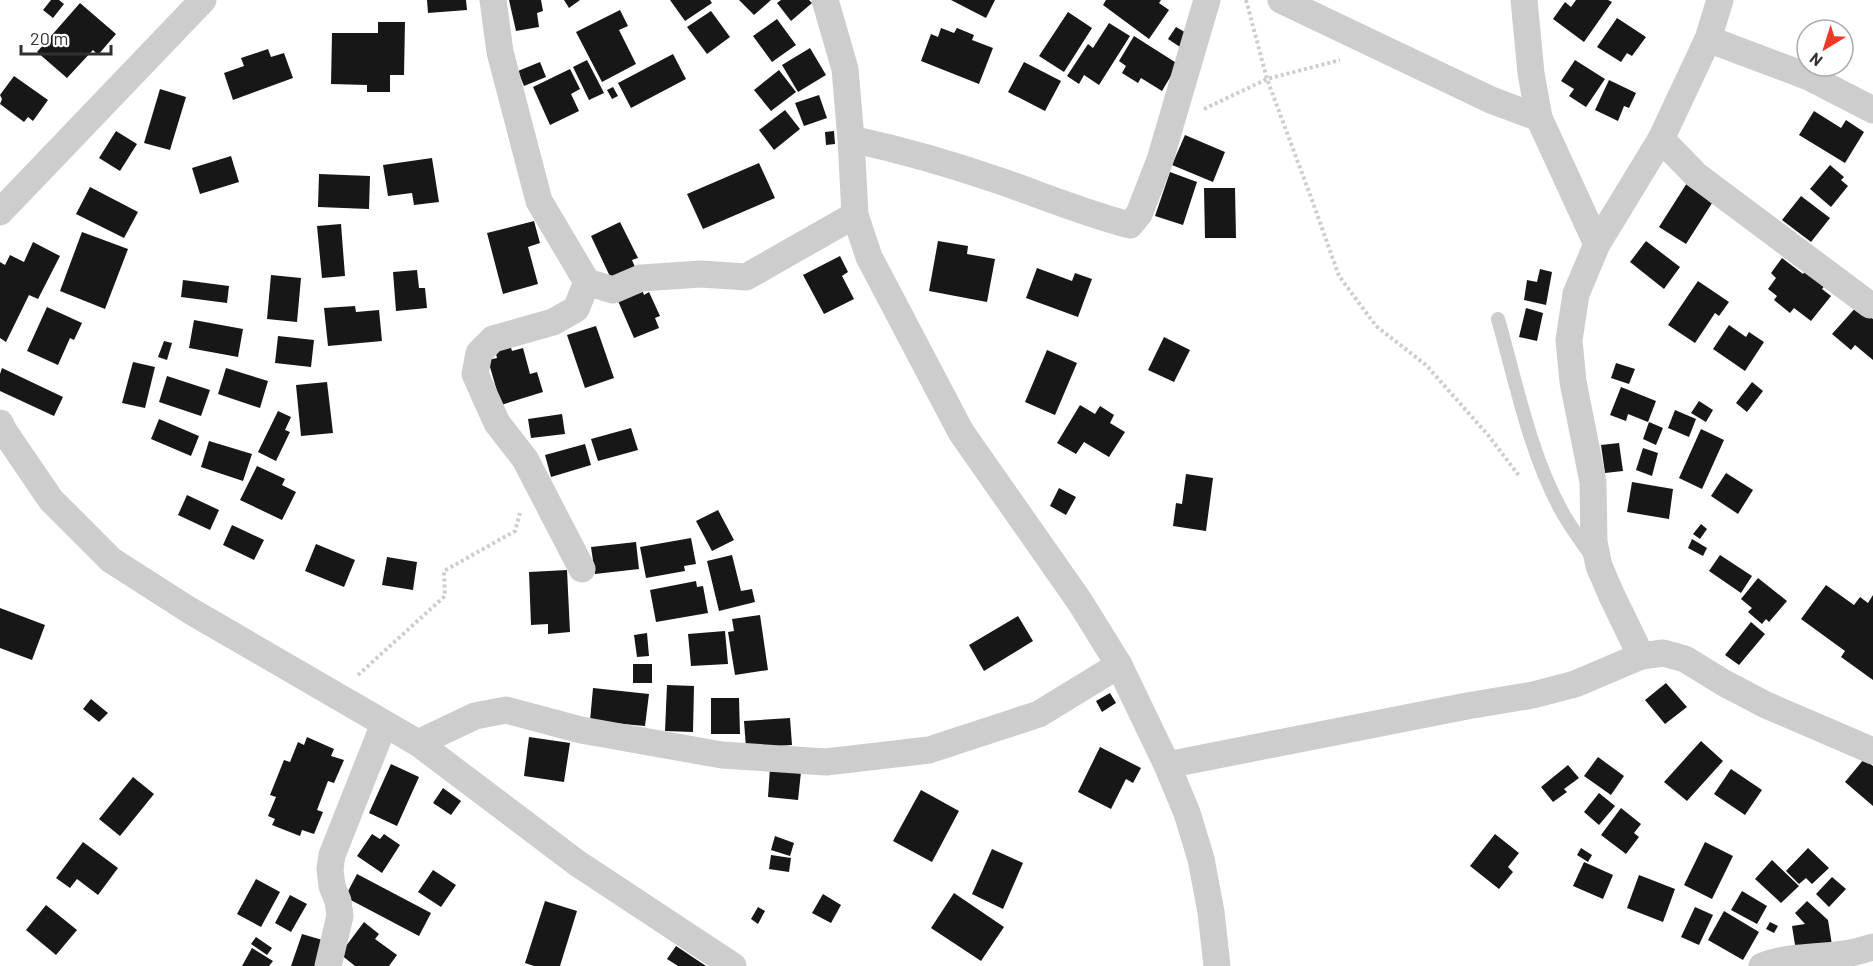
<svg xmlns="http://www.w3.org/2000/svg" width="1873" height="966" font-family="Barlow,sans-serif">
	<rect width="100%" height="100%" fill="#fff"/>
	<g fill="#171717">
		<path d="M51 0H59L64 4 53 18 43 10Z"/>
		<path d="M427 0H466L467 10 428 13Z"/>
		<path d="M509 0H541L543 11 537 13 539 27 516 31Z"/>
		<path d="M564 0H580L569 8Z"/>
		<path d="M670 0H710L712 3 685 21Z"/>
		<path d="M739 0H771L754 15Z"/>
		<path d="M781 0H809L812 3 791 21 777 3Z"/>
		<path d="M951 0H995L986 18Z"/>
		<path d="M1106 0H1161L1159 3 1169 10 1149 39 1103 5Z"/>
		<path d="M1576 0H1608L1612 2 1584 42 1553 19 1565 2 1571 7Z"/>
		<path d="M80 3 116 34 98 55 93 50 67 78 37 52Z"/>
		<path d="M620 10 628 26 619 30 636 64 602 82 576 32Z"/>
		<path d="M711 11 730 37 707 54 687 27Z"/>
		<path d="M1068 12 1092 28 1064 72 1039 56Z"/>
		<path d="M1617 18 1646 37 1632 56 1627 53 1621 62 1597 47Z"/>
		<path d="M777 19 796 45 772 62 753 36Z"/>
		<path d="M378 22H405L404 75H390V92H367V85L331 84 332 33H378Z"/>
		<path d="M1109 23 1130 36 1099 85 1084 75 1079 84 1067 76 1088 44 1093 48Z"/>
		<path d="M1176 27 1188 34 1180 47 1168 39Z"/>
		<path d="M941 28 954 33 957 28 974 35 972 40 993 48 979 84 921 61 931 34 938 37Z"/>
		<path d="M1134 36 1178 64 1162 91 1141 78 1138 83 1122 73 1126 66 1119 61Z"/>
		<path d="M810 48 826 75 798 92 782 65Z"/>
		<path d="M268 49 271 57 284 53 293 78 233 100 224 73 244 66 241 58Z"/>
		<path d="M673 54 686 79 631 108 618 83Z"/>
		<path d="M587 60 604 93 589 100 573 67Z"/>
		<path d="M1575 60 1605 79 1586 107 1569 96 1574 89 1561 81Z"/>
		<path d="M540 62 546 77 524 86 518 71Z"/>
		<path d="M1024 62 1061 81 1045 111 1008 92Z"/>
		<path d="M570 69 580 89 571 94 579 111 550 125 533 87Z"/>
		<path d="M779 70 796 92 771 111 754 90Z"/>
		<path d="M14 76 48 100 33 121 28 117 24 122 0 104 2 99 0 95Z"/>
		<path d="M1609 80 1636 93 1629 108 1624 106 1618 121 1595 110Z"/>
		<path d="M613 87 618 96 612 99 607 90Z"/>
		<path d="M160 89 186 97 170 150 144 143Z"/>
		<path d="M819 95 827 118 804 126 795 103Z"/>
		<path d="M785 110 800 129 774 150 759 130Z"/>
		<path d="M1814 111 1841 128 1846 120 1864 132 1845 163 1799 135Z"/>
		<path d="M116 131 137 144 120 171 99 158Z"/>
		<path d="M834 131 835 144 826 145 825 132Z"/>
		<path d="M1185 135 1225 152 1213 182 1172 165Z"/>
		<path d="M231 156 239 182 200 194 192 168Z"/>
		<path d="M432 158 439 202 414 205 412 193 388 196 383 165Z"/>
		<path d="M759 163 775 198 703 229 687 194Z"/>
		<path d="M1830 165 1844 177 1841 180 1848 186 1831 207 1810 189Z"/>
		<path d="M1170 172 1197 182 1183 225 1155 216Z"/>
		<path d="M319 174 370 176 369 209 318 207Z"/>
		<path d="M1687 183 1714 200 1686 244 1659 227Z"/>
		<path d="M90 187 138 212 124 238 76 214Z"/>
		<path d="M1204 188H1235L1236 238H1205Z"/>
		<path d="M1801 196 1830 218 1811 242 1782 220Z"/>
		<path d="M534 221 540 243 528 247 538 284 503 294 487 233Z"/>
		<path d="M620 222 638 258 632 260 638 274 614 285 591 236Z"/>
		<path d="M341 224 345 276 322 278 317 226Z"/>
		<path d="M82 232 128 249 105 309 60 291Z"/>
		<path d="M938 241 968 246 967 254 995 259 987 302 929 291Z"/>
		<path d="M1646 241 1680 267 1664 289 1630 262Z"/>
		<path d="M33 242 60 256 38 299 29 295 6 342 0 338V262L5 265 10 255 24 262Z"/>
		<path d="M840 256 848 272 842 276 854 299 824 314 803 275Z"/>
		<path d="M1782 258 1803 274 1807 269 1826 284 1822 289 1831 296 1811 321 1794 308 1790 313 1774 300 1777 296 1768 289 1776 278 1771 273Z"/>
		<path d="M1037 268 1072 281 1075 273 1092 279 1078 317 1026 298Z"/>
		<path d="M1540 269 1552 272 1546 305 1524 300 1527 280 1537 282Z"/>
		<path d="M417 270 419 288H425L427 308 396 311 393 272Z"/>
		<path d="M271 275 301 278 297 322 267 319Z"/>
		<path d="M183 280 229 286 227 303 181 297Z"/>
		<path d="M1698 281 1729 302 1719 316 1715 313 1695 343 1668 325Z"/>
		<path d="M640 284 644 295 649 292 660 316 655 318 659 328 634 338 615 294Z"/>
		<path d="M1858 305 1873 319V360L1855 345 1851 350 1832 334Z"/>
		<path d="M355 306 356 312 379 310 382 341 328 346 324 308Z"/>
		<path d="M47 307 82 323 74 340 70 338 58 365 27 351Z"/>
		<path d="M1526 308 1543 313 1537 341 1519 337Z"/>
		<path d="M194 320 243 329 238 357 189 348Z"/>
		<path d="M1729 325 1746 337 1749 332 1764 342 1745 371 1713 349Z"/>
		<path d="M596 326 614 378 585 388 567 335Z"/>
		<path d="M278 336 314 340 311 367 275 363Z"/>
		<path d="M1164 337 1190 350 1174 382 1148 370Z"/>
		<path d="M164 341 172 343 167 360 158 357Z"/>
		<path d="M509 341 512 351 523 348 530 374 537 372 543 392 501 405 488 360 497 358 494 346Z"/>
		<path d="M1047 350 1077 363 1055 415 1025 402Z"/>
		<path d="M133 362 155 367 145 408 122 403Z"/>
		<path d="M1616 363 1635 369 1629 384 1611 378Z"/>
		<path d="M2 368 63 397 54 416 0 391V374Z"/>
		<path d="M226 368 268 381 260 408 218 394Z"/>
		<path d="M167 376 210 390 201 416 159 402Z"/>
		<path d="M327 382 333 433 301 436 296 385Z"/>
		<path d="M1752 382 1763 391 1747 412 1736 403Z"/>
		<path d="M1621 387 1656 401 1648 422 1628 414 1626 421 1610 415Z"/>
		<path d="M1699 401 1713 410 1706 422 1691 413Z"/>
		<path d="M1080 405 1095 414 1100 406 1114 415 1110 423 1125 432 1109 457 1084 442 1076 454 1057 443Z"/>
		<path d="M1675 410 1696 419 1689 437 1668 428Z"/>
		<path d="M278 411 291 417 285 430 290 432 276 461 258 452Z"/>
		<path d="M562 414 565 434 531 438 528 419Z"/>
		<path d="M159 419 199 436 191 456 151 439Z"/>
		<path d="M1649 422 1663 428 1656 445 1643 439Z"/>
		<path d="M631 428 638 450 598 461 591 439Z"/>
		<path d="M1701 429 1724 440 1702 489 1679 478Z"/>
		<path d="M209 441 252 454 243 481 201 467Z"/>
		<path d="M1619 443 1623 471 1605 473 1601 445Z"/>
		<path d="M585 444 591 465 551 477 545 455Z"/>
		<path d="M1643 448 1658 453 1652 476 1636 470Z"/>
		<path d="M257 466 285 479 282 485 296 492 282 520 240 500Z"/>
		<path d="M1726 473 1753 490 1738 514 1711 496Z"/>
		<path d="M1186 474 1213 478 1206 531 1173 526 1176 503 1182 504Z"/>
		<path d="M1632 482 1673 489 1669 519 1627 512Z"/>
		<path d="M1059 488 1076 497 1066 515 1050 506Z"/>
		<path d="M187 495 219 510 210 530 178 515Z"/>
		<path d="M718 510 734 540 712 551 696 521Z"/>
		<path d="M1701 524 1707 529 1700 539 1693 534Z"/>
		<path d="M232 525 264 540 254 560 223 545Z"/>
		<path d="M691 538 696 564 684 566 685 571 646 578 640 547Z"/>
		<path d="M1692 539 1707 548 1703 556 1688 548Z"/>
		<path d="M636 542 639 569 595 574 591 547Z"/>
		<path d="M316 544 355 560 344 587 305 571Z"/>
		<path d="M732 555 741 591 752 589 755 602 719 611 707 561Z"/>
		<path d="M1720 555 1752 576 1741 593 1709 571Z"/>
		<path d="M387 557 417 562 413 590 382 585Z"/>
		<path d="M567 570 570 632 548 634V624L531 625 529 572Z"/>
		<path d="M1758 578 1787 601 1769 622 1766 619 1762 624 1748 612 1752 608 1741 599Z"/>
		<path d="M696 581 697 587 703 586 708 613 656 622 650 590Z"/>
		<path d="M1826 585 1854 605 1860 597 1868 603 1873 595V680L1841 657 1845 651 1801 619Z"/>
		<path d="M0 608 45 625 32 660 0 648Z"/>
		<path d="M760 615 768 670 735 675 728 632 734 631 732 619Z"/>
		<path d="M1018 616 1033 641 984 671 969 645Z"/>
		<path d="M1751 622 1765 634 1739 665 1725 655Z"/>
		<path d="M725 631 728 664 691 666 688 634Z"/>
		<path d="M647 633 649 656 637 657 634 635Z"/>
		<rect x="633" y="664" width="19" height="19"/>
		<path d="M1666 683 1687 707 1665 724 1645 700Z"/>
		<path d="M667 685 694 686 693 732 665 731Z"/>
		<path d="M593 688 649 694 645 726 590 721Z"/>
		<path d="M1110 693 1116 703 1102 712 1096 701Z"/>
		<path d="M711 698H739L740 734H711Z"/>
		<path d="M91 699 108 713 99 722 83 709Z"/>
		<path d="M790 718 792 745 746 748 744 721Z"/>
		<path d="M307 737 334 749 331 756 344 760 334 783 328 781 317 810 323 812 314 834 302 830 300 836 272 825 275 819 268 816 276 797 270 795 284 760 290 762 298 742 304 745Z"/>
		<path d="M529 737 570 743 564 782 524 776Z"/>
		<path d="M1701 741 1723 761 1687 801 1664 782Z"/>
		<path d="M1100 747 1141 768 1133 783 1126 779 1111 809 1078 792Z"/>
		<path d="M1598 757 1624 776 1611 795 1584 776Z"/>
		<path d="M1864 759 1873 766V806L1845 782Z"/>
		<path d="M391 764 419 777 397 826 369 813Z"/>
		<path d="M1568 765 1579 778 1564 789 1567 792 1553 802 1541 787Z"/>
		<path d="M770 768 801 772 798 800 768 797Z"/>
		<path d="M1731 769 1762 790 1745 815 1714 794Z"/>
		<path d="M133 777 154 794 120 836 99 819Z"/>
		<path d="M443 788 461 801 451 815 433 803Z"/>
		<path d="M921 790 959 811 932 862 893 841Z"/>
		<path d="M1599 793 1615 806 1599 825 1584 812Z"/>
		<path d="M1621 808 1641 824 1634 833 1639 837 1626 854 1601 835Z"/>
		<path d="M372 834 380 839 384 834 400 845 382 873 357 856Z"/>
		<path d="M1495 834 1519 853 1508 867 1513 872 1499 889 1470 866Z"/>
		<path d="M775 836 794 843 790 856 771 850Z"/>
		<path d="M83 842 118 868 98 895 77 879 70 888 56 878Z"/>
		<path d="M1705 842 1733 856 1712 899 1684 885Z"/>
		<path d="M1581 848 1592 855 1588 862 1577 855Z"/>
		<path d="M1808 848 1829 868 1812 884 1806 878 1799 884 1786 871Z"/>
		<path d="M992 849 1023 863 1003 909 972 894Z"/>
		<path d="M771 855 791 858 789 872 769 869Z"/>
		<path d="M1772 860 1799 886 1781 903 1755 879Z"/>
		<path d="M1584 862 1613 875 1603 899 1573 886Z"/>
		<path d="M433 870 456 885 441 907 418 892Z"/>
		<path d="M357 874 431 913 419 936 345 897Z"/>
		<path d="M1639 875 1675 889 1663 922 1627 908Z"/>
		<path d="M1832 877 1846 889 1829 907 1816 894Z"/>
		<path d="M256 879 280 892 261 927 237 914Z"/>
		<path d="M1742 891 1767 906 1757 924 1731 910Z"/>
		<path d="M954 893 1004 927 981 961 931 928Z"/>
		<path d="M823 894 841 905 831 923 812 913Z"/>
		<path d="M290 895 307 904 291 932 275 923Z"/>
		<path d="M545 901 577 911 560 966H534L525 963Z"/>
		<path d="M1807 901 1828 920 1832 945 1796 951 1792 926 1805 924 1795 913Z"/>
		<path d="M46 905 77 930 56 955 26 930Z"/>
		<path d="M758 907 765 911 758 924 751 919Z"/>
		<path d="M1695 907 1713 915 1699 945 1681 937Z"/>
		<path d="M1724 911 1759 932 1743 960 1708 940Z"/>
		<path d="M364 922 379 934 375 939 397 955 389 966H355L340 954Z"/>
		<path d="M1770 922 1778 926 1774 933 1766 929Z"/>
		<path d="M302 934 329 942 322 966H291Z"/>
		<path d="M256 937 272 948 267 955 251 944Z"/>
		<path d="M676 946 706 966H678L667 959Z"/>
		<path d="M252 948 273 961 269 966H242Z"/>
	</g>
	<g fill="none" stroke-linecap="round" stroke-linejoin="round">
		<g stroke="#cdcdcd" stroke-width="4" stroke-dasharray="3 3" stroke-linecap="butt">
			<path d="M1246 0 1267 79 1312 200 1339 276 1376 326 1426 365 1488 435 1520 477"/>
			<path d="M1204 109 1267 79 1340 60"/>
			<path d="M358 675 445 596 444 571 515 531 520 513"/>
		</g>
		<path stroke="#cdcdcd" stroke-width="14" d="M1498 319C1516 382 1529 450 1560 508 1569 525 1580 540 1591 555"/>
		<g stroke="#cdcdcd" stroke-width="27">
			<path d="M493 0 500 52 539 201 587 282 613 290 641 278 701 274 746 277 855 215"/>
			<path d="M825 0 845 69 851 139 855 215 869 257 961 432 1080 602 1119 665 1167 765 1187 813 1201 859 1211 912 1217 966"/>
			<path d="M1281 0 1491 100 1539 118"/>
			<path d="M1524 0 1531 73 1539 118 1597 244"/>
			<path d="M1708 39 1809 77 1873 110"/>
			<path d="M851 139C902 150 954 165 1003 182 1046 197 1087 214 1130 225L1139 214 1160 160 1207 0"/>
			<path d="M1661 139 1696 175 1870 305"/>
			<path d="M0 212 203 0"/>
			<path d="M0 423 4 431 51 500 111 560 189 610 418 743 577 863 733 966"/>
			<path d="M582 569 525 459 497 423 475 374 479 353 493 339 553 322 576 309 587 282"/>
			<path d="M1641 656 1611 594 1599 566 1594 542 1593 482 1573 382 1569 340 1576 294 1597 244 1661 139 1708 39 1720 0"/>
			<path d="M418 743 475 716 506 710 581 730 722 755 826 762 929 750 1039 714 1119 665"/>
			<path d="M1167 765 1467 706 1533 695 1575 684 1641 656 1663 653 1685 659 1724 683 1766 705 1873 751"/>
			<path d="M328 966 340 916 338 901 332 886 330 869 332 855 384 724"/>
			<path d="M1762 966C1791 955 1821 958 1850 953 1858 952 1865 949 1873 947"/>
		</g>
	</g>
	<g transform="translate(1825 48) rotate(218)"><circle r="28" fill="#ffffff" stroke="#acacac" stroke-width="1.5"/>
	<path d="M0-4.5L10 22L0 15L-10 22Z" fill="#f23826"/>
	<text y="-9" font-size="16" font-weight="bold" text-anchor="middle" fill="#303030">N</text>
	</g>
	<path d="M21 45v9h90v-9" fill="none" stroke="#303030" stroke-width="3"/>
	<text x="30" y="45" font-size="18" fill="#303030" stroke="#ffffff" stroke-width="4.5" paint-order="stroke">20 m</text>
</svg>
